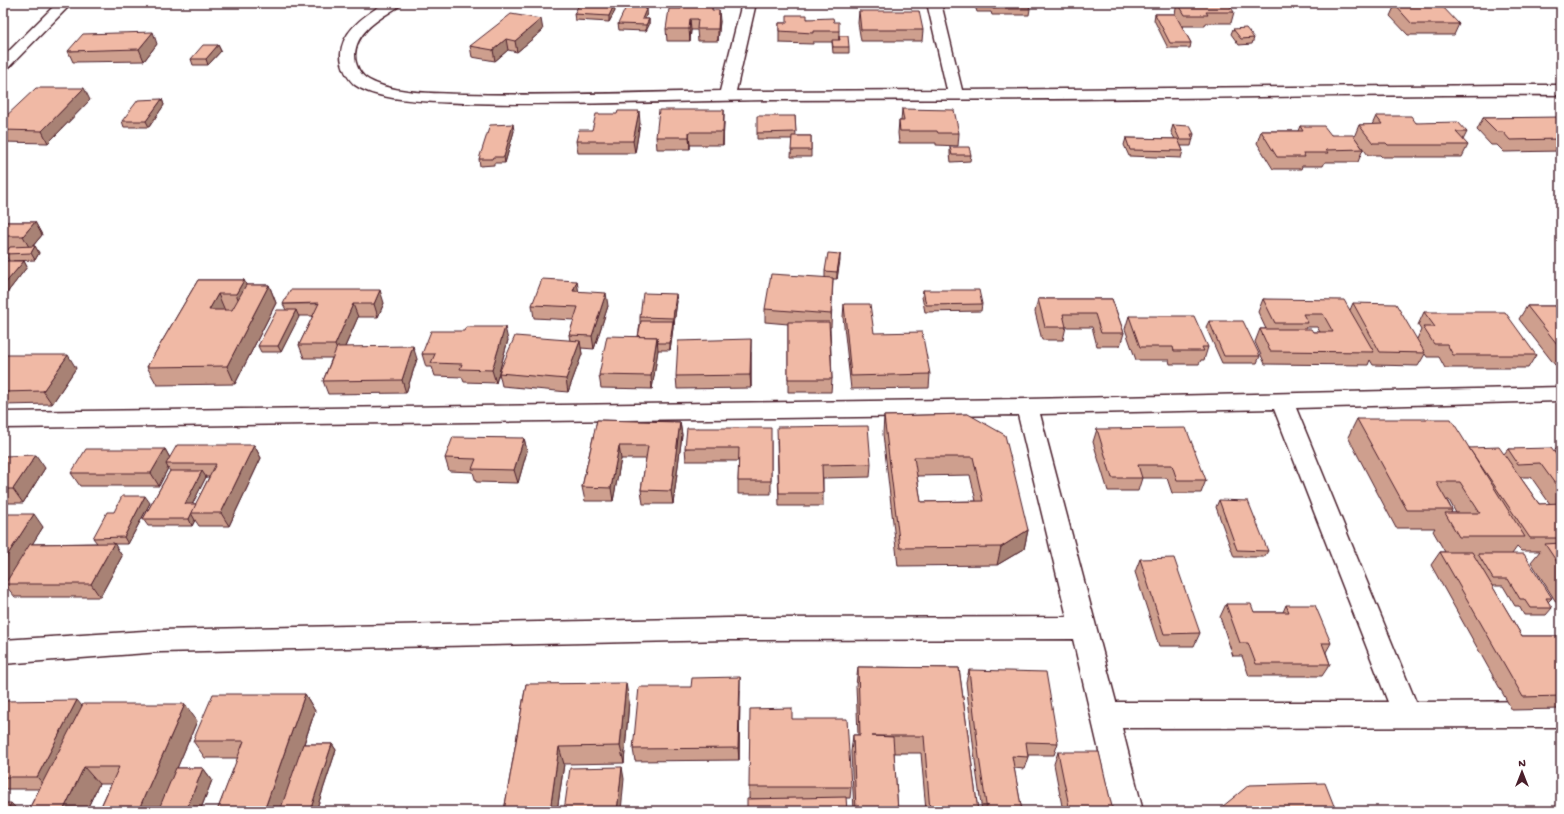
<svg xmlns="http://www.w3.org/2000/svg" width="1564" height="814" font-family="'Gochi Hand',sans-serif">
	<rect width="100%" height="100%" fill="#fff"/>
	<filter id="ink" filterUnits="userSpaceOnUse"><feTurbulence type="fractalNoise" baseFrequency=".025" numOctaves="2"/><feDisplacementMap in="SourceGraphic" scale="8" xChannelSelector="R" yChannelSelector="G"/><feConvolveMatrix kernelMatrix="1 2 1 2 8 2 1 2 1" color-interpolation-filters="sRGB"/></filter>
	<g filter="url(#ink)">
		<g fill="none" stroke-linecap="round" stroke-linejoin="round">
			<g stroke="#4a1f2b" stroke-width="3">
				<g id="minor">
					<path d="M57 3H72L8 68 3 69V57Z"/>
					<path d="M385 3H402C399 7 394 9 390 12 374 22 356 34 355 55 355 65 360 75 369 80 394 94 435 93 464 94 549 96 635 93 720 91L742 3H756L736 91 947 90 927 3H941L962 90 1508 85H1561V95C1429 94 1297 97 1165 98 1035 100 905 99 775 100 672 101 568 106 465 103 436 102 379 102 355 85 348 79 344 71 342 63 335 35 365 15 385 3Z"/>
					<path d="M1561 387V401L1296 408 1416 702 1561 701V727L1122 728 1143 811H1113L1073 639 728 640 160 652 3 664V640L160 630 728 618 1067 617 1018 415 3 428V412L1027 399ZM1274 409 1388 702H1116L1040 414Z"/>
				</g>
			</g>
			<use href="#minor" fill="#fff" fill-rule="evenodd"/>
		</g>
		<g fill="#ce9f8e" stroke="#4a1f2b" fill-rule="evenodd">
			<path d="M976 3H1028L1030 9 1029 15H992L991 12H977L975 6Z"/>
			<path d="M1177 3 1234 12 1231 23H1206L1205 26H1182L1191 43 1190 48H1168L1154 20 1155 14H1175Z"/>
			<path d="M712 5V10L720 21 718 41H698L697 30H691L690 41H667L666 29 681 9Z"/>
			<path d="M1395 5 1459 24 1454 35H1408L1390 16Z"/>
			<path d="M647 7V13L645 19H649V25L646 31 619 30 618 24Z"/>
			<path d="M615 11 609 22 575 20 574 14Z"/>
			<path d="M859 11 923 30 922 41H861L858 23Z"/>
			<path d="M807 19 834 22 839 31V40V36L849 47V53H833L832 42H813V44L779 43V23H787Z"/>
			<path d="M1233 29 1254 38 1252 44 1239 45 1231 34Z"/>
			<path d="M543 30 517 52 508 50 495 61 472 57 470 46Z"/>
			<path d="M157 44 144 61 73 62 68 51Z"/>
			<path d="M218 45 221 51 208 65H193L191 59Z"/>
			<path d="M162 99 164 105 149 127H124L122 121Z"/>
			<path d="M90 100 48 143 3 142V119Z"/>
			<path d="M902 109 959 133 958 146 936 145V143H899L898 133 899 121H901Z"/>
			<path d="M795 116 796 136H811V157H791L792 139H757V133Z"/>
			<path d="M1376 116 1416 123 1467 132 1463 140 1468 145 1462 157H1382L1380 155H1368L1354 137 1359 125H1372Z"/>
			<path d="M1483 118H1561V151L1504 152 1497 145H1491L1477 130Z"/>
			<path d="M724 122 723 145H690V149H657L656 137Z"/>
			<path d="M640 123 635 153H578L576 141 592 130Z"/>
			<path d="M1173 125 1194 134 1191 146H1181L1183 151 1181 158 1129 156 1124 145 1126 138 1175 139 1171 132Z"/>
			<path d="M1300 126 1331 135 1363 149 1358 162H1325L1323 166H1302L1301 169H1273L1257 143 1261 131H1298Z"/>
			<path d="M514 131 505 163H494V165L480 166 479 159Z"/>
			<path d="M950 147 971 155 970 161 951 162 950 154Z"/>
			<path d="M3 222H35L42 235 33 246H35L39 253 35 260 13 261H24L27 267 3 298V261H9L5 254 9 249H3Z"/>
			<path d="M840 254 837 279H833L831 327H830L832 379 831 392H788V324L765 322V309L825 278V271Z"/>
			<path d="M198 280H244L246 285H269L276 303 235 384 157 385 147 367Z"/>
			<path d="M577 281 578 291 608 306 594 349 581 348 582 354 568 392 502 386 499 373 570 341 569 335 574 320 534 318 532 305Z"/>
			<path d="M923 290 982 304 981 311 925 312 922 297Z"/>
			<path d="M1038 299H1112L1124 333 1120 346H1097L1092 327H1066L1063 340H1042L1035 312Z"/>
			<path d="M1263 299 1350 310 1353 303 1417 339 1421 330 1418 325 1424 312 1536 355 1528 368H1445L1439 357H1427L1425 354 1418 366 1373 365 1370 360 1368 365 1265 364 1255 342 1260 329H1266L1258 312ZM1307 327H1317L1320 332H1313L1306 329Z"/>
			<path d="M677 301 674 324H673V328L670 350H658L652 389 601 388 599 375 638 337 640 324V317Z"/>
			<path d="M384 303 378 317H358L345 347 417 359 406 393 328 394 323 381 332 358H304L299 345 313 316H299L281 352H261L258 346 286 310 283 304Z"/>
			<path d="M844 304 874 333 930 374 929 388 851 389 843 317Z"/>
			<path d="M1527 306H1561V365H1555L1519 319Z"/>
			<path d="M1129 316 1208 347 1204 360H1201L1199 364H1170L1169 360H1136L1125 329Z"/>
			<path d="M1209 321 1260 356 1257 363H1222L1206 327Z"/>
			<path d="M508 340 496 383 464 382 462 377 435 376 432 367H426L422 354Z"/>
			<path d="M751 352V388L677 389 676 376Z"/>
			<path d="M3 355 76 368 52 404 3 405Z"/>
			<path d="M968 414 1028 530 1024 549 997 565 898 566 883 434 884 416ZM970 475 976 501 921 502 917 476Z"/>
			<path d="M1357 419 1469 448 1504 454 1508 449 1554 452 1559 445H1561V610L1531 562 1540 551H1521L1517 547 1512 554 1552 598 1548 602 1552 608 1546 615H1524L1519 606H1515L1503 586H1492L1522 636H1561V709L1512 710 1431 565 1440 552H1445L1433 531 1435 528H1396L1348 437ZM1520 477H1531L1550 504H1539ZM1447 500H1449L1456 513H1451L1452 510Z"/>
			<path d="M597 420 680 422 682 435 673 504H643L641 490 646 459H621L613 501H585L582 487Z"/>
			<path d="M1097 429 1206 480 1201 493H1172L1167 478H1142L1138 491H1108L1093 442Z"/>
			<path d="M524 438 527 451 518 483 476 482 473 472 449 471 445 458Z"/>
			<path d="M777 440 871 464 870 477 823 478V506H779Z"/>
			<path d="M771 441V494H738V481L739 461H686L685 448Z"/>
			<path d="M254 445 261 458 229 526H199L195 520 192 526H148L143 519 170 471 168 468 159 486H80L71 473 165 449 170 458ZM206 477H209L196 504H192Z"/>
			<path d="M3 456 45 468 23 503H3Z"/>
			<path d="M1219 500 1268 551 1264 557H1234L1216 507Z"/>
			<path d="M150 503 128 544H114L122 556 100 597H15L6 586 3 592V514L43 527 32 544 97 543 93 538 114 512Z"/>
			<path d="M1140 559 1200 633 1194 646H1159L1135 572Z"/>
			<path d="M1226 604 1254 612H1283L1286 605 1331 643 1326 652 1330 664 1322 676H1249L1242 656H1233L1220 617Z"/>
			<path d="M858 667 959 668 978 811H926L921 753H894L898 811H854L851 752 853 735H858L856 685Z"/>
			<path d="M969 670 1058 743 1054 755H1028V757L1024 769 1014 768 1022 811H982L976 769 966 682Z"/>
			<path d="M526 684 629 701 624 763 564 764 557 811H504Z"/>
			<path d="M740 690 739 760 635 761 633 749Z"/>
			<path d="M305 694 315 711 304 744H332L336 750 316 811H217L238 758H205L193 741Z"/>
			<path d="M3 701 82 706 197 721 177 768H203L212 780 200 811H99L111 784H99L86 811H28L39 789H3Z"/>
			<path d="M792 719 851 787 850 798 749 799V787Z"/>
			<path d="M1058 752 1113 811H1063L1054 764Z"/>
		</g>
		<g fill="#a88274" stroke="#4a1f2b">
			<path d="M614 5 615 11 609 22V16Z"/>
			<path d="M647 7V13L643 24 642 19Z"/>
			<path d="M719 10 720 21 718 41V29Z"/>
			<path d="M541 19 543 30 517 52 515 41Z"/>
			<path d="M649 19V25L646 31V25Z"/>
			<path d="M690 19 691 30 690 41 689 29Z"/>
			<path d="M153 32 157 44 144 61 139 49Z"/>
			<path d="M506 39 508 50 495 61 493 50Z"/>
			<path d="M218 45 221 51 208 65 206 59Z"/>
			<path d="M84 88 90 100 48 143 42 131Z"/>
			<path d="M162 99 164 105 149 127 146 121Z"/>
			<path d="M724 110V122L723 145V132Z"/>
			<path d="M639 111 640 123 635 153 633 141Z"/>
			<path d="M513 124 514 131 505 163 504 157Z"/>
			<path d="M689 132 690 145V149L689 137Z"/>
			<path d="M3 174 7 180 3 184Z"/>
			<path d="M35 222 42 235 30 249 23 236Z"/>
			<path d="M35 246 39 253 35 260 31 253Z"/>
			<path d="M840 254V261L837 279V272Z"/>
			<path d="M24 261 27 267 3 298V286Z"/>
			<path d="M244 280 252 298 244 313 236 294Z"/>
			<path d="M577 281 579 294 573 291Z"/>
			<path d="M269 285 276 303 235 384 227 366Z"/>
			<path d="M380 290 384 303 378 317 374 304Z"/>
			<path d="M606 293 608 306 594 349 592 336Z"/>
			<path d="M218 294 226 313 209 310Z"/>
			<path d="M676 294 677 301 674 324 673 318Z"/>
			<path d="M353 304 358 317 340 358 335 345Z"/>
			<path d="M296 310 299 317 281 352 278 346Z"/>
			<path d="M673 321V328L670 350V343Z"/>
			<path d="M505 327 508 340 496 383 492 370Z"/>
			<path d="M657 337 658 350 652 389 651 376Z"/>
			<path d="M751 339V388L750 375Z"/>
			<path d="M580 341 582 354 568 392 566 379Z"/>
			<path d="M413 346 417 359 406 393 402 380Z"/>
			<path d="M68 355 76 368 52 404 43 391Z"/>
			<path d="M680 422 682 435 673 504 671 491Z"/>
			<path d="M524 438 527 451 518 483 514 470Z"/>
			<path d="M254 445 261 458 229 526 221 513Z"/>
			<path d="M619 446 621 459 613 501 611 488Z"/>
			<path d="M165 449 172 462 166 464 168 468 159 486 151 473Z"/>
			<path d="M36 455 45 468 23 503 13 489Z"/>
			<path d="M202 471 206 477 189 511 185 504Z"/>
			<path d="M145 496 150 503 128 544 124 537Z"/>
			<path d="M191 513 195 520 192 526 189 519Z"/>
			<path d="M34 514 43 527 7 584H5L6 586 3 592V562Z"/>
			<path d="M1028 530 1024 549 997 565 1001 547Z"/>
			<path d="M114 543 122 556 100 597 91 584Z"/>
			<path d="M740 677V690L739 760 738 748Z"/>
			<path d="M626 683 629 701 624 763 620 746Z"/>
			<path d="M305 694 315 711 281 811H264Z"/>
			<path d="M77 700 87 712 48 789 37 777Z"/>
			<path d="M185 704 197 721 159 811H138Z"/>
			<path d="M332 744 336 750 316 811H310Z"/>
			<path d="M559 747 564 764 557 811H550Z"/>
			<path d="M84 767 99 784 86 811H63Z"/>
			<path d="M622 767 624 779 621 811H617Z"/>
			<path d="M203 768 212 780 200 811H186Z"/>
			<path d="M11 803 18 810 17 811H7Z"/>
		</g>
		<g fill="#f0b9a5" stroke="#4a1f2b" fill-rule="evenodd">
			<path d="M580 3 614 5 609 16 574 14Z"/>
			<path d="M977 3H1028L1030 9H993L992 6H978Z"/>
			<path d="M1178 3H1228L1234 12H1206L1208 15H1185Z"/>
			<path d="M682 5H712V10H719L718 29H697L698 19H690L689 29H666L669 9H681Z"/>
			<path d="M1395 5H1441L1459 24H1412Z"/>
			<path d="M626 7H647L642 19H649L646 25 618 24Z"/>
			<path d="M859 11H919L923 30H861Z"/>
			<path d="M511 14 541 19 515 41 506 39 493 50 470 46Z"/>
			<path d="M1155 14H1175L1191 43H1170Z"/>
			<path d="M787 15H807V19L833 18 834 22H839V31H813V33L779 31V23H787Z"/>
			<path d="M1246 28 1254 38 1241 39 1233 29Z"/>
			<path d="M153 32 139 49 68 51 83 34Z"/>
			<path d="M839 36H848L849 47H833L832 40H840Z"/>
			<path d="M203 45H218L206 59H191Z"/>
			<path d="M36 88H84L42 131 3 130V119Z"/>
			<path d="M162 99 146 121H122L138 100Z"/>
			<path d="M902 109 954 110 959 133H938L937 131H900L899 121H904Z"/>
			<path d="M659 110H724L723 132H689V137H656Z"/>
			<path d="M618 111H639L633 141H576L579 130H592L596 114H617Z"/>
			<path d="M757 116H795L796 132 757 133Z"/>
			<path d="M1376 116H1411L1416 123 1458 122 1467 132H1456L1468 145H1388L1386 143H1373L1359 125 1382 124Z"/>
			<path d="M1560 117 1561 118V139L1510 140 1503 132H1497L1483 118Z"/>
			<path d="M513 124 504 157H493L492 159H479L490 125Z"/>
			<path d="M1173 125 1190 126 1194 134H1191L1193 140H1180Z"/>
			<path d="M1300 126H1324L1331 135H1353L1363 149 1326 150 1328 153H1303L1305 157H1277L1261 131H1303Z"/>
			<path d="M792 136H811V150H791Z"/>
			<path d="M1126 138 1178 139 1183 151 1130 150Z"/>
			<path d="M950 147H969L971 155H952Z"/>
			<path d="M3 222H35L23 236H3Z"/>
			<path d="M35 246 31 253 5 254 10 247Z"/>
			<path d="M828 253 840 254 837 272 825 271Z"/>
			<path d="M3 261H24L3 286Z"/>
			<path d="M771 274 833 278 831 314 765 309Z"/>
			<path d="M542 279 577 281 573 291 606 293 592 336 569 335 578 307 532 305Z"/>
			<path d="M198 280H244L236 294H218L209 310H232L246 285H269L227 366 147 367Z"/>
			<path d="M290 290H380L374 304H353L335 345H299L319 303 283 304Z"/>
			<path d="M923 290H979L982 304 926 305Z"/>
			<path d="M643 293 676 294 673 318 640 317Z"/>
			<path d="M1038 299H1112L1124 333H1101L1095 314H1063L1066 327H1045Z"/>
			<path d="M1263 299 1344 300 1374 352 1270 351 1260 329H1311L1313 332H1333L1323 314H1303L1308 323H1275Z"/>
			<path d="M1353 303 1396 304 1425 353 1380 352Z"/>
			<path d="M844 304H870L874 333 922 332 930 374 851 376Z"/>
			<path d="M1527 306H1561V349Z"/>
			<path d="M277 310H296L278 346H258Z"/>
			<path d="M1424 312H1505L1536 355H1453L1447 344H1434L1423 327H1435Z"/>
			<path d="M1129 316H1194L1208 347H1202L1204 351H1174L1173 347H1140Z"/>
			<path d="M641 321H673L670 343H658L657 337H638Z"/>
			<path d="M1209 321H1243L1260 356H1224Z"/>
			<path d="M788 322H829L832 379H788Z"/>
			<path d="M466 327H505L492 370 460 369 462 364 431 363 435 354H422L431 331H464Z"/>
			<path d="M515 336 580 341 566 379 499 373Z"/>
			<path d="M607 336 657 337 651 376 599 375Z"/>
			<path d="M751 339 750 375 676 376 678 341Z"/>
			<path d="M413 346 402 380 323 381 337 347Z"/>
			<path d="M3 355H68L43 391 3 392Z"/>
			<path d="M968 414 1005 435 1028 530 1001 547 900 548 884 416ZM914 457H973L983 501 921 502Z"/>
			<path d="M1357 419H1451L1525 537H1459L1445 513H1480L1460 482H1436L1452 510H1407Z"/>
			<path d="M597 420 680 422 671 491 641 490 648 446H619L611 488 582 487Z"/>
			<path d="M868 426 871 464 822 465 823 493H779L777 427Z"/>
			<path d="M687 428H771V481H738L739 448H685Z"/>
			<path d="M1186 428 1206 480H1177L1172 465H1138L1142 478H1112L1097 429Z"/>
			<path d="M453 437 524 438 514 470 472 469 476 459 445 458Z"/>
			<path d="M177 445H254L221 513H191L216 464H166Z"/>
			<path d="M1499 447 1539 504 1561 503V538H1530L1469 448Z"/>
			<path d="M1551 448 1561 461V492L1540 463 1518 464 1508 449Z"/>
			<path d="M86 449H165L151 473H71Z"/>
			<path d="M36 455 13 489H3V456Z"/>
			<path d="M170 471H202L185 504H196L189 519H143Z"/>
			<path d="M122 496H145L124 537 93 538 107 512H114Z"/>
			<path d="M1219 500 1248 501 1268 551 1237 550Z"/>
			<path d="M3 514H34L3 562Z"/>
			<path d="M114 543 91 584H5L30 544Z"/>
			<path d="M1561 543V568L1545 544Z"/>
			<path d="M1440 552H1472L1522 636H1561V696L1523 697Z"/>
			<path d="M1478 554H1524L1552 598H1546L1552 608H1530L1524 599H1520L1508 579H1493Z"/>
			<path d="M1174 558 1200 633 1164 634 1140 559Z"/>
			<path d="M1226 604H1251L1254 612H1289L1286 605H1315L1331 643H1322L1330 664H1256L1248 643H1240Z"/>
			<path d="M858 667 959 668 978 811H930L924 736H872L893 737 898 811H856L853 735H860Z"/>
			<path d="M969 670 1046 672 1058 743 1026 742 1028 757 1012 756 1022 811H987L979 757Z"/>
			<path d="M740 677 738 748 633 749 639 687H691L692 678Z"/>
			<path d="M626 683 620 746 559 747 550 811H504L526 684Z"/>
			<path d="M213 694H305L264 811H217L244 741H193Z"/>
			<path d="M77 700 37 777H3V701Z"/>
			<path d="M83 704H185L138 811H99L119 767H84L63 811H28Z"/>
			<path d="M792 708V719H847L851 787H749L750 709Z"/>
			<path d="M303 744H332L310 811H280Z"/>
			<path d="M1058 752H1099L1113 811H1070Z"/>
			<path d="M622 767 617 811H564L570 768Z"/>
			<path d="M176 768H203L186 811H158Z"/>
			<path d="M1325 783 1336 811H1217L1249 785Z"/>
			<path d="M846 797 847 811H747V799Z"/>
			<path d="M3 803H11L7 811H3Z"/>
		</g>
	</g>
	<rect width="1564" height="814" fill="none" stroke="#fff" stroke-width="16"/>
	<rect x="8" y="8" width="1548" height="798" fill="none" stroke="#4a1f2b" stroke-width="1.5" filter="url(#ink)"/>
	<g transform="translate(1522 772)" stroke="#ffffff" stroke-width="3" paint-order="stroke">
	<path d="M0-3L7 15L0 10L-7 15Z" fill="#4a1f2b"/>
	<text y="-6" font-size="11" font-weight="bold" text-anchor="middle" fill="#4a1f2b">N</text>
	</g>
</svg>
